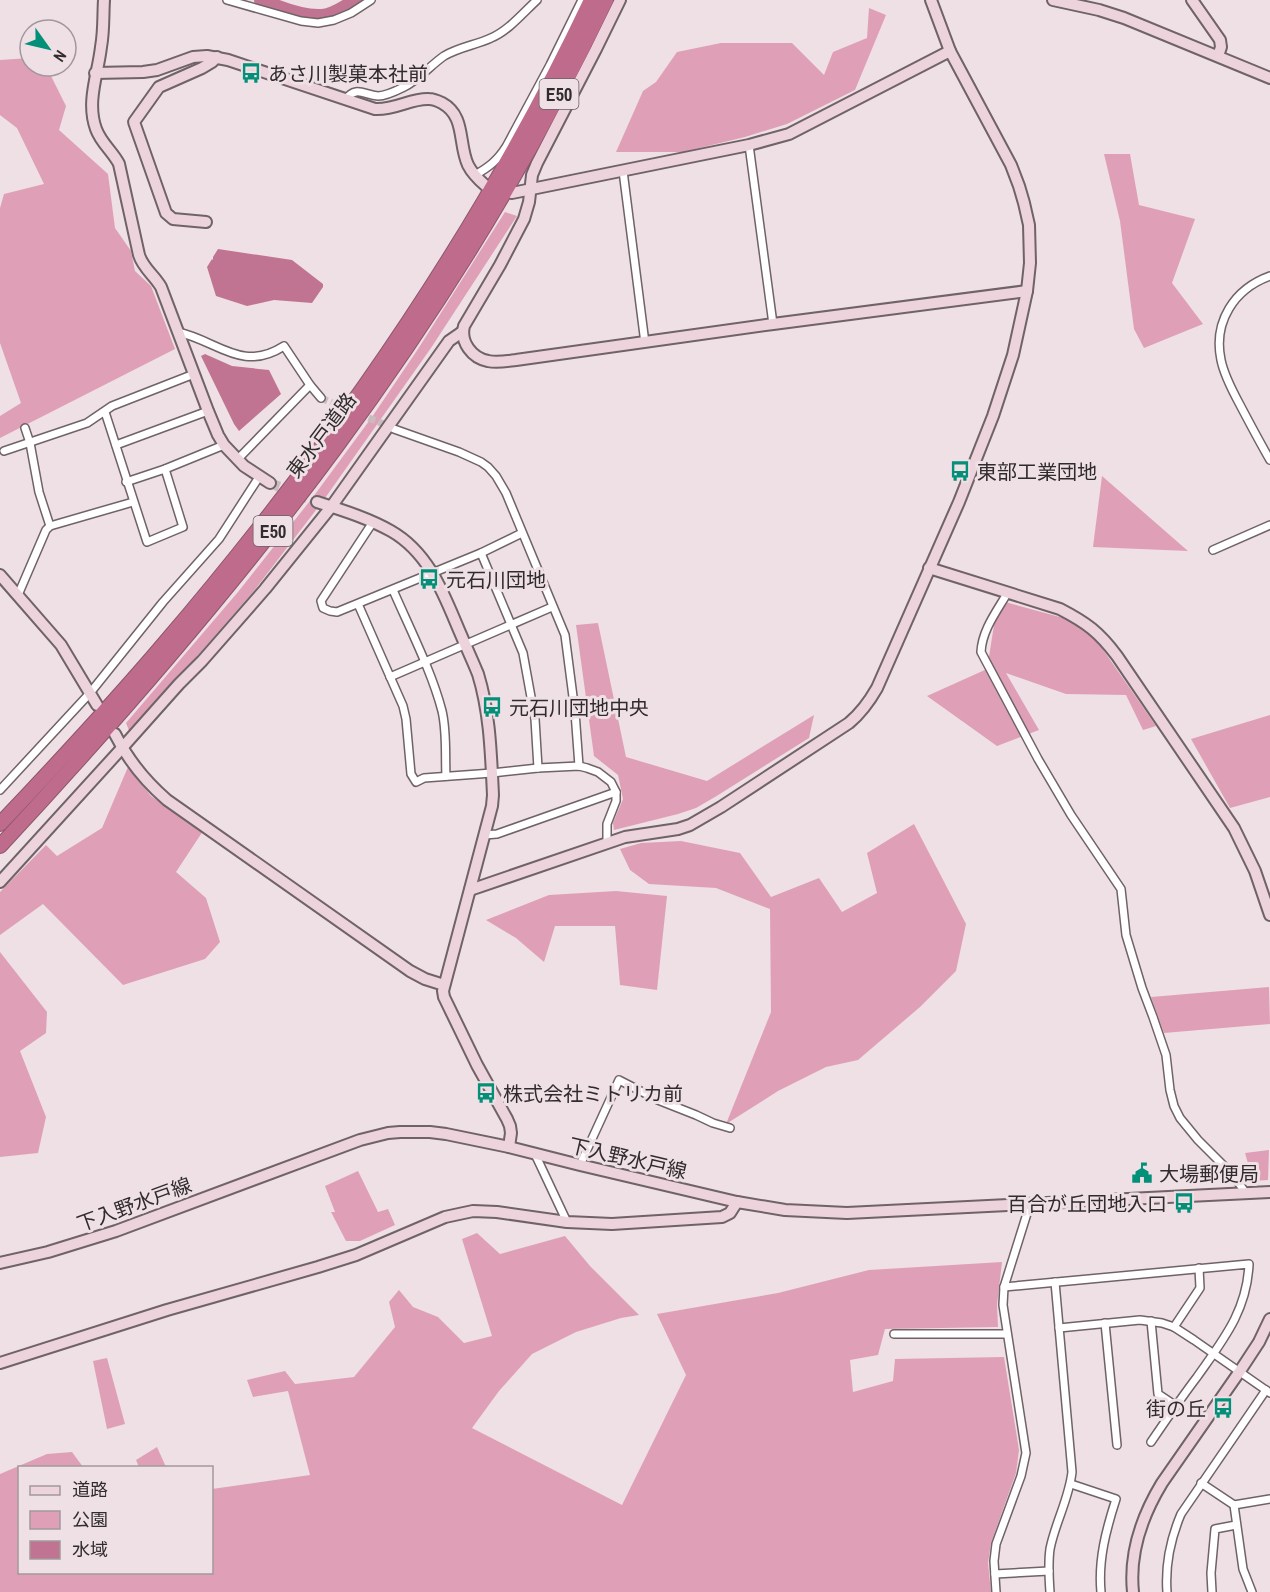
<svg xmlns="http://www.w3.org/2000/svg" width="1270" height="1592" font-family="'Archivo Narrow','Noto Sans JP',sans-serif">
	<rect width="100%" height="100%" fill="#eee0e4"/>
	<g fill="#dfa0b7">
		<path d="M869 8 886 15 855 90 787 124 745 137 683 152H616L643 91 656 82 677 52 721 43H792L824 75 833 52 867 38Z"/>
		<path d="M30 58V66H46L66 106 59 130 108 174 115 228 131 251 135 271 151 286 175 349 0 438V416L21 403 0 343V208L4 194 44 184 17 128 0 115V60Z"/>
		<path d="M1104 154H1130L1139 205 1195 219 1172 283 1203 324 1144 348 1134 329 1120 221Z"/>
		<path d="M505 212 517 216 431 348 323 501 253 592 130 733 126 723 238 592 313 497 372 417 418 349Z"/>
		<path d="M1102 476 1188 551 1093 547Z"/>
		<path d="M998 600 1067 619 1095 638 1156 726 1143 730 1126 695 1066 694 1006 673 1039 730 997 746 927 696 987 669Z"/>
		<path d="M598 623 626 757 707 781 814 715 809 738 715 797 696 808 678 814 614 830 613 823 623 799 618 775 594 756 576 625Z"/>
		<path d="M1270 715V797L1230 808 1191 739Z"/>
		<path d="M128 767 151 796 203 831 176 872 206 898 220 942 205 959 123 985 43 904 0 935V892L46 845 57 856 102 828Z"/>
		<path d="M914 824 966 924 956 971 920 1007 858 1060 826 1067 778 1091 726 1124 771 1012 770 909 716 888 649 884 630 870 620 849 641 843 681 841 740 853 771 897 819 878 842 912 877 893 867 853Z"/>
		<path d="M616 891 667 896 657 990 620 985 615 926H555L544 962 516 938 486 920 549 895Z"/>
		<path d="M0 952 47 1012 46 1033 20 1051 46 1117 38 1153 0 1157Z"/>
		<path d="M1269 987 1270 1024 1164 1033 1151 997Z"/>
		<path d="M1269 1150 1268 1180 1253 1181 1245 1153Z"/>
		<path d="M358 1171 378 1212 388 1209 395 1225 360 1241H346L331 1212H335L325 1186Z"/>
		<path d="M477 1233 500 1254 565 1236 590 1266 639 1315 621 1318 576 1332 532 1354 499 1391 472 1428 622 1505 686 1375 657 1314 778 1293 869 1270 1002 1262 997 1305 998 1327 885 1329 878 1355 850 1360 853 1392 893 1381 895 1359 1004 1357 1019 1450 1016 1473 991 1543 988 1563 991 1592H0V1474L47 1454 72 1452 83 1467 20 1468V1572H212V1489L310 1475 288 1391 253 1397 247 1380 285 1371 295 1384 354 1377 395 1327 389 1302 399 1290 413 1307 438 1317 464 1343 492 1336 462 1239Z"/>
		<path d="M107 1358 125 1424 107 1429 93 1361Z"/>
		<path d="M157 1447 166 1467H139L136 1460Z"/>
	</g>
	<g fill="#c07491">
		<path d="M218 249 292 260 323 284V287L312 303 274 300 247 306 216 296 207 267 212 259 213 260V257Z"/>
		<path d="M205 354 232 366 269 370 281 394 239 431 234 424 201 356Z"/>
	</g>
	<g fill="none" stroke-linecap="round" stroke-linejoin="round">
		<path stroke="#c07491" stroke-width="14" d="M261 0C277 7 304 17 321 16 333 16 346 6 356 0"/>
		<g stroke="#c8bcbf" stroke-width="7" stroke-dasharray="7 3.5" stroke-linecap="butt">
			<path d="M321 398 349 410"/>
			<path d="M359 414 391 427"/>
		</g>
		<path stroke="#c8bcbf" stroke-width="10" stroke-dasharray="10 5" stroke-linecap="butt" d="M270 483 317 502"/>
		<g stroke="#6f6367" stroke-width="10">
			<g id="street">
				<path d="M227 0 301 21 318 23 334 20 351 13 371 0"/>
				<path d="M345 100C356 85 364 95 378 96 385 96 398 90 404 87 417 81 431 65 444 56 459 47 476 45 491 38 508 31 523 13 537 0"/>
				<path d="M749 145 773 324"/>
				<path d="M623 171 645 343"/>
				<path d="M475 175C489 167 497 161 506 147L550 65 582 0"/>
				<path d="M1270 276C1234 289 1213 322 1221 360 1224 375 1232 390 1239 403 1249 422 1259 441 1270 460"/>
				<path d="M178 332C218 341 242 373 284 346L310 385 321 398"/>
				<path d="M105 412 147 542 183 527 165 469"/>
				<path d="M25 428 30 443 39 492 50 526"/>
				<path d="M394 429 459 452 481 462 488 467 496 476 506 493 565 635 575 712 579 766"/>
				<path d="M116 445 208 411"/>
				<path d="M4 451 87 423 112 406 194 374"/>
				<path d="M237 460 310 385"/>
				<path d="M126 482 165 469 224 445"/>
				<path d="M373 522 321 601 323 608 330 611 337 612 481 553 522 533"/>
				<path d="M1213 550 1270 525"/>
				<path d="M481 553 523 653 535 719 538 768"/>
				<path d="M393 590C409 627 432 672 442 711 447 732 445 755 446 776"/>
				<path d="M1008 592C997 611 982 630 981 652L1038 759 1071 815 1121 889 1126 935 1142 988 1153 1017 1166 1055 1170 1090 1174 1106 1180 1118 1198 1140 1231 1173 1246 1193"/>
				<path d="M18 595 46 530 50 526 133 502"/>
				<path d="M358 604 403 706 406 719 411 774 416 782 424 778 492 773 538 768 579 766 587 768 598 772 611 782 616 792V801L607 824V844"/>
				<path d="M390 677 552 607"/>
				<path d="M0 790 90 693 163 602 219 539 259 477"/>
				<path d="M484 835 497 834 616 792"/>
				<path d="M535 1154 567 1222"/>
				<path d="M580 1165 619 1080 658 1100 696 1115 713 1123 730 1128"/>
				<path d="M1004 1287 1249 1264C1247 1311 1223 1340 1197 1377 1181 1398 1166 1420 1151 1442"/>
				<path d="M1151 1321 1158 1394 1176 1406"/>
				<path d="M1105 1323 1117 1445"/>
				<path d="M1174 1327 1200 1288 1199 1268"/>
				<path d="M1059 1328 1140 1320 1162 1323 1174 1327 1194 1340 1270 1393"/>
				<path d="M894 1334H1007"/>
				<path d="M1201 1483 1234 1505 1270 1499"/>
				<path d="M1071 1484 1116 1499C1106 1530 1098 1560 1101 1592"/>
				<path d="M1234 1505 1243 1569 1252 1592"/>
				<path d="M995 1574 1049 1571"/>
				<path d="M996 1592 994 1561 996 1544 1021 1476 1026 1453 1003 1305 1004 1287 1030 1204"/>
				<path d="M1050 1592C1049 1578 1048 1563 1050 1549 1055 1523 1069 1499 1072 1472L1055 1282"/>
				<path d="M1167 1592C1165 1564 1170 1540 1181 1514L1266 1390"/>
				<path d="M1212 1592 1211 1573 1215 1529 1236 1525"/>
			</g>
		</g>
		<g stroke="#6f6367" stroke-width="14">
			<g id="secondary">
				<path d="M104 0C103 15 104 31 101 47 98 74 86 102 96 129 101 143 113 152 119 164L139 255C143 268 154 275 161 287L208 411 218 435 224 445 244 466 270 483"/>
				<path d="M620 0 596 49 537 163 532 175 529 202 524 219 500 265 464 326C460 342 472 358 488 361 497 363 507 361 516 360L773 324 1027 291"/>
				<path d="M1053 0 1099 10 1124 18 1270 78"/>
				<path d="M1192 0 1220 40 1221 47 1218 56"/>
				<path d="M95 73 143 72 157 70 193 57 207 56 228 60 375 109C396 110 411 98 429 99 434 99 438 101 442 103 466 116 458 144 468 165 472 173 479 180 486 186"/>
				<path d="M512 193 749 145 789 134 950 51"/>
				<path d="M206 222 173 219 166 213 134 122 159 87 202 68 212 62 217 57"/>
				<path d="M317 502C342 510 368 518 391 531 426 551 441 587 456 623 463 640 471 657 478 674 490 713 491 754 493 795L492 806 443 991 444 997 477 1065 507 1119 510 1126 511 1133 509 1147"/>
				<path d="M929 568 1060 609C1087 623 1099 632 1117 656L1234 828 1255 871 1270 915"/>
				<path d="M0 575 61 645 97 705"/>
				<path d="M115 734C128 760 145 781 167 800L410 971 425 979 444 985"/>
				<path d="M0 882 122 748 179 684 202 661 265 589 331 507 449 341 462 332"/>
				<path d="M470 890 625 837 678 829 690 825 721 807 849 723C861 713 869 702 877 688L959 502 993 416 1013 355 1027 291 1030 263 1029 225 1024 203 1019 186 1011 165 950 51 931 0"/>
				<path d="M0 1263 48 1252 116 1231 360 1140 388 1133 400 1132H430L446 1134 509 1147 580 1165 737 1202 785 1210 847 1213 1270 1192"/>
				<path d="M0 1363 167 1310 318 1267 356 1255 445 1217 473 1211 497 1212 567 1222 612 1224 722 1217 730 1213 737 1202"/>
				<path d="M1133 1592C1129 1553 1142 1516 1162 1483L1240 1371 1259 1342 1270 1319"/>
			</g>
		</g>
		<g stroke="#8d556b" stroke-width="16">
			<g id="highway">
				<path d="M0 824C55 766 110 707 162 646 331 449 480 235 591 0"/>
				<path d="M0 846C239 589 456 320 606 0"/>
			</g>
		</g>
		<use href="#street" stroke="#fff" stroke-width="7"/>
		<use href="#secondary" stroke="#ecd3dc" stroke-width="10"/>
		<use href="#highway" stroke="#bf6c8c" stroke-width="14"/>
	</g>
	<defs>
		<g id="bus-bare" transform="scale(1.62)"><path d="M-5-6H5V4H4V6H2V4H-2V6H-4V4H-5ZM-3.5-4V0h7V-4ZM-3.5 1.2v1.5H-2V1.2ZM2 1.2v1.5H3.5V1.2Z" fill="#048f79" stroke="#eee0e4" stroke-width="2.5" paint-order="stroke"/></g>
		<g id="civic-bare" transform="scale(1.62)"><path d="M-.6-6.5H3V-4.5H.6V-3L4-1V1h2V6H-6V1h2V-1L-.6-3ZM-1.2 2.5V6h2.4V2.5Z" fill="#048f79" stroke="#eee0e4" stroke-width="2.5" paint-order="stroke"/></g>
	</defs>
	<g fill-rule="evenodd">
		<use href="#bus-bare" x="251" y="73"/>
		<use href="#bus-bare" x="960" y="471"/>
		<use href="#bus-bare" x="429" y="579"/>
		<use href="#bus-bare" x="492" y="707"/>
		<use href="#bus-bare" x="486" y="1093"/>
		<use href="#civic-bare" x="1142" y="1173"/>
		<use href="#bus-bare" x="1184" y="1203"/>
		<use href="#bus-bare" x="1223" y="1408"/>
	</g>
	<g text-anchor="middle" dominant-baseline="central" stroke-width="6" stroke-linejoin="round" paint-order="stroke">
		<g fill="#eee0e4" stroke="#696164" stroke-width="1.5">
			<rect x="539.5" y="79" width="39" height="30" rx="4.5"/>
			<rect x="253.5" y="516" width="39" height="30" rx="4.5"/>
		</g>
		<g font-size="18" font-weight="bold" fill="#302b2d">
			<text x="559" y="94">E50</text>
			<text x="273" y="531">E50</text>
		</g>
		<g font-size="20" fill="#302b2d" stroke="#eee0e4" text-anchor="start">
			<text x="268" y="73">あさ川製菓本社前</text>
			<text x="977" y="471">東部工業団地</text>
			<text x="446" y="579">元石川団地</text>
			<text x="509" y="707">元石川団地中央</text>
			<text x="503" y="1093">株式会社ミトリカ前</text>
			<text x="1159" y="1173">大場郵便局</text>
			<text x="1167" y="1203" text-anchor="end">百合が丘団地入口</text>
			<text x="1206" y="1408" text-anchor="end">街の丘</text>
		</g>
		<g font-size="20" fill="#302b2d" stroke="#eee0e4">
			<text transform="translate(321 435) rotate(-53)">東水戸道路</text>
			<text transform="translate(628 1158) rotate(13)">下入野水戸線</text>
			<text transform="translate(134 1204) rotate(-20)">下入野水戸線</text>
		</g>
	</g>
	<rect x="18" y="1466" width="195" height="108" fill="#eee0e4" stroke="#a2989b" stroke-width="1.5"/>
	<rect x="30" y="1486" width="30" height="9" fill="#ecd3dc" stroke="#a2989b" stroke-width="1.5"/>
	<text x="72" y="1496" font-size="18" fill="#302b2d">道路</text>
	<rect x="30" y="1511" width="30" height="18" fill="#dfa0b7" stroke="#a2989b" stroke-width="1.5"/>
	<text x="72" y="1526" font-size="18" fill="#302b2d">公園</text>
	<rect x="30" y="1541" width="30" height="18" fill="#c07491" stroke="#a2989b" stroke-width="1.5"/>
	<text x="72" y="1556" font-size="18" fill="#302b2d">水域</text>
	<g transform="translate(48 48) rotate(124)"><circle r="28" fill="#eee0e4" stroke="#a2989b" stroke-width="1.5"/>
	<path d="M0-4.5L10 22L0 15L-10 22Z" fill="#048f79"/>
	<text y="-9" font-size="16" font-weight="bold" text-anchor="middle" fill="#302b2d">N</text>
	</g>
</svg>
